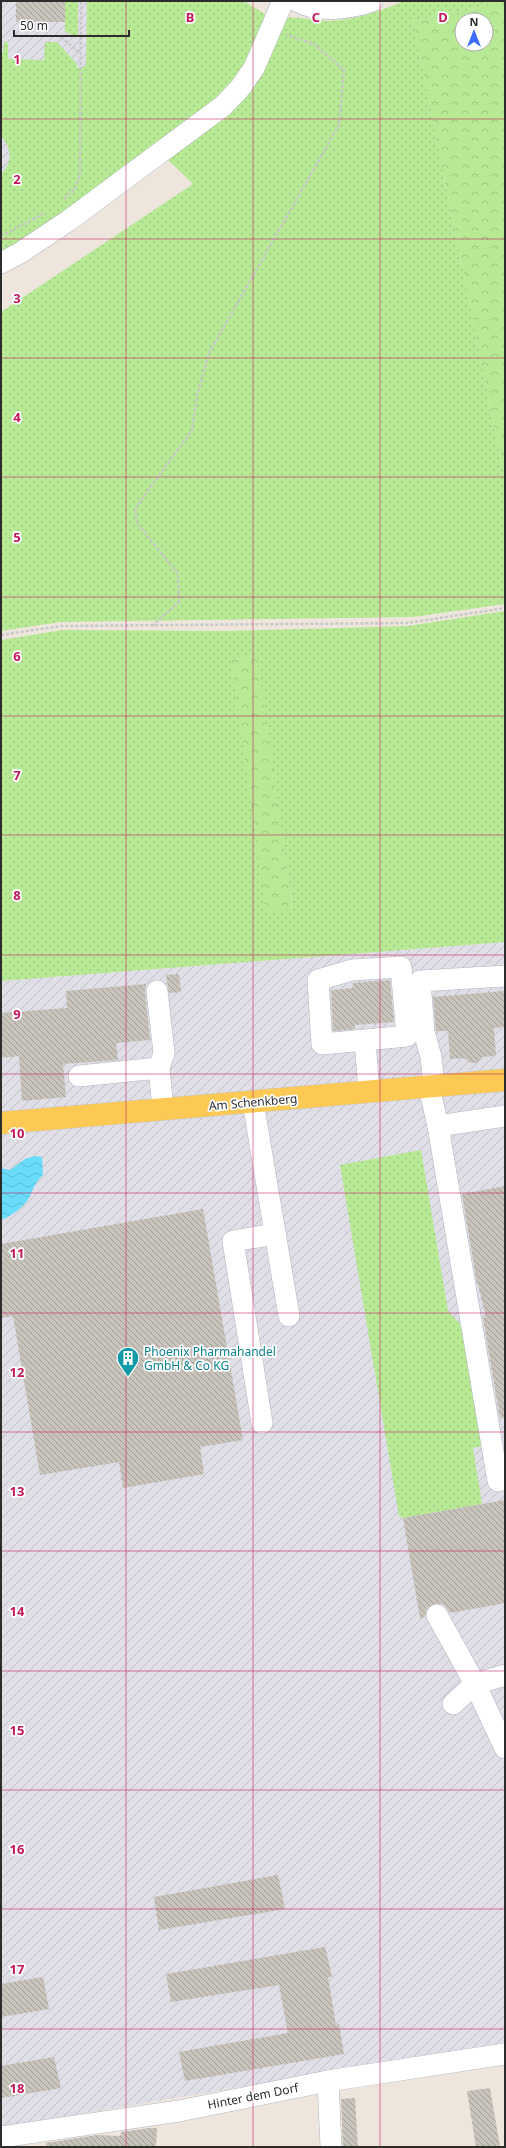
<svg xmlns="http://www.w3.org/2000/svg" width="506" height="2148" font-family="'Noto Sans',sans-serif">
	<defs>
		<pattern id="industrial-furrows" width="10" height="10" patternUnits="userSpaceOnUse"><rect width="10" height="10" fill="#e0dee6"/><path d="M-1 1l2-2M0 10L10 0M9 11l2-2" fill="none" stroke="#c0bfc5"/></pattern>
		<pattern id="green-dots" width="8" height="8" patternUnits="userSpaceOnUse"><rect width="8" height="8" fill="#b8e995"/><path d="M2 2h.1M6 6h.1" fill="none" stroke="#9ec881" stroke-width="1.8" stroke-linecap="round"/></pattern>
		<pattern id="forest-crowns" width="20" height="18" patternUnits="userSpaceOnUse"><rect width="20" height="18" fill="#b8e995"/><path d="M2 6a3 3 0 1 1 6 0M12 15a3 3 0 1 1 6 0" fill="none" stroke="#9ec881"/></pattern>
		<pattern id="water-waves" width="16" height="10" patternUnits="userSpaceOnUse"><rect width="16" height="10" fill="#68dcf8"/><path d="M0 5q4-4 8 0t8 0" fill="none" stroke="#5abdd5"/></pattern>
		<pattern id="building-back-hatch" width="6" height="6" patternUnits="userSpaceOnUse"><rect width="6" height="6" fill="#c9c4bb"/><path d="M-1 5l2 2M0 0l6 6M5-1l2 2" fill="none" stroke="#a39f98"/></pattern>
	</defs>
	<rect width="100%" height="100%" fill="#eee6dd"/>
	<g fill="url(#industrial-furrows)">
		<path d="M1 1H87L86 66 1 244Z"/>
		<path d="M505 942V2043L1 2127V981Z"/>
	</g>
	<g fill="url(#green-dots)" fill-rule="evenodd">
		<path d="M65 1H78V37L65 32Z"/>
		<path d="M87 1H244L263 13 268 19 237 85 1 258V174C13 163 12 148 1 136V52H3L4 42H8V59L44 60 45 42H57L77 64V68L86 66Z"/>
		<path d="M404 1H495L471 10 413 21 505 481V604L413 617 61 622 1 631V312L193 184 163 155 252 90 278 26 284 18C297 16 313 20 327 21 354 21 380 11 404 1Z"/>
		<path d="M505 611V942L1 981V640L62 630 224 631 408 626ZM256 656 293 908 267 912 231 659Z"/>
		<path d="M421 1150 448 1311 461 1325 483 1446 473 1448 482 1504 403 1518 399 1516 340 1165Z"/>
	</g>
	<g fill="url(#forest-crowns)" fill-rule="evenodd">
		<path d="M495 1H505V481L413 21 471 10ZM462 20H486V44H462Z"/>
		<path d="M257 656 293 909 266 912 231 659Z"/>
	</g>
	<path fill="url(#water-waves)" d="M34 1156 42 1157 43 1175C36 1181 34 1187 30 1196 25 1206 12 1216 1 1220V1168L10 1170 25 1159Z"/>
	<g fill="url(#building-back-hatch)">
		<rect x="16" y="1" width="49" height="21"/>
		<path d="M179 974 181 992 169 993 166 975Z"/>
		<path d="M390 980 394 1022 355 1025V1029L333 1031 331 990 353 988V983Z"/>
		<path d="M146 984 145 992 150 1040 116 1043 118 1060 63 1064 66 1097 22 1101 19 1056 1 1058V1013L67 1008 66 991Z"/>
		<path d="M505 991V1027L494 1028 496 1056 482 1057 477 1063H470L464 1058 450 1059 448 1031H436V1030L433 997Z"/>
		<path d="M505 1186V1418H500L483 1318 486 1317 478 1284H477L462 1194Z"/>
		<path d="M203 1209 243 1440 200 1447 204 1474 123 1488 119 1462 40 1475 13 1316 1 1318V1260H3L1 1244Z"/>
		<path d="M505 1500V1603L450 1613 444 1605 437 1603 427 1608 425 1617 420 1618 403 1518Z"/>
		<path d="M278 1875 285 1909 159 1930 154 1897Z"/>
		<path d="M325 1947 332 1977H328L336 2025 339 2024 344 2054 185 2081 179 2052 288 2033 279 1985 171 2002 166 1974Z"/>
		<path d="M43 1977 49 2009 1 2017V1984Z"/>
		<path d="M54 2057 61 2088 1 2098V2066Z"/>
		<path d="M490 2088 500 2147H476L467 2091Z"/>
		<path d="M355 2098 358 2147H343L341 2099Z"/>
		<path d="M149 2128H157L156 2147H46V2143L97 2135 120 2136 121 2132Z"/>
	</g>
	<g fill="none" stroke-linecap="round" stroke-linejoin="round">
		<g stroke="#b1b5c0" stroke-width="22">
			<g id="minor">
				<path d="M297 1C317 13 351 9 372 1"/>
				<path d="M1 263 20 253 68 221 223 106 240 88 254 68 283 1"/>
				<path d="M157 991 164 1053 159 1068"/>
				<path d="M365 1040 407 1036 401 967 352 970 318 980 322 1044 365 1040 369 1092"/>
				<path d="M79 1076 159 1068 163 1109"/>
				<path d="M434 1086 431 1057 424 1032 420 981 505 976"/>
				<path d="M429 1087 438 1126 505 1116"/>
				<path d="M253 1102 289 1316"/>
				<path d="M438 1126 498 1481 505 1479"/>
				<path d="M262 1423 233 1241 275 1234"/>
				<path d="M437 1615 475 1684 505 1748"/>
				<path d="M453 1704 475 1684 505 1675"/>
				<path d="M328 2081 331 2147"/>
				<path d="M1 2137 179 2111 328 2081 505 2054"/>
			</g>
		</g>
		<g stroke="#c8c8c8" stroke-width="23">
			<path id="major" d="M1 1123 505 1080"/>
		</g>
		<g stroke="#c8c8c8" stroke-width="2.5" stroke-dasharray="3 2" stroke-linecap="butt">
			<path d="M61 37 80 53"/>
			<path d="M64 199 75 189 80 174 81 1"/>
			<path d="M1 236 45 213"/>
			<path d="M152 626 179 602 178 574 137 523 135 509 192 430 197 395 209 353 339 125 344 70 314 44 287 35"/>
			<path d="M1 635 61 626 407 623 505 608"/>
		</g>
		<use href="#minor" stroke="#fff" stroke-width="21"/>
		<use href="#major" stroke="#fcc954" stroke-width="22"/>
	</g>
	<path fill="none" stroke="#c2185b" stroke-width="1" stroke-opacity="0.55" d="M126 1V2147M253 1V2147M380 1V2147M1 119H505M1 239H505M1 358H505M1 477H505M1 597H505M1 716H505M1 835H505M1 955H505M1 1074H505M1 1193H505M1 1313H505M1 1432H505M1 1551H505M1 1671H505M1 1790H505M1 1909H505M1 2029H505"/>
	<defs>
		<g id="building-pin" transform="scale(1.15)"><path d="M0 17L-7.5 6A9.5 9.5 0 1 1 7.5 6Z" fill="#0f9aa8" stroke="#fff"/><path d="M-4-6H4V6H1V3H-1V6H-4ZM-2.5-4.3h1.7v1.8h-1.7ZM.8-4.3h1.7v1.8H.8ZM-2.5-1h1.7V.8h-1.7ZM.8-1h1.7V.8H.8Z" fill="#fff"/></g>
	</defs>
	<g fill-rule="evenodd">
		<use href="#building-pin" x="128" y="1358"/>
	</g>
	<g text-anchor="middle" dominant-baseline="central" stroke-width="3.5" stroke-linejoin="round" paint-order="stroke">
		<g font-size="12" fill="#2c2c2c" stroke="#fff">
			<text transform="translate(253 1102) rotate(-5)">Am Schenkberg</text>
			<text transform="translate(253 2096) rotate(-11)">Hinter dem Dorf</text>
		</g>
		<g font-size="12" fill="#0d838f" stroke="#fff" text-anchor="start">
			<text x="144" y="1351">Phoenix Pharmahandel<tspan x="144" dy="14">GmbH &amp; Co KG</tspan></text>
		</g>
	</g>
	<g font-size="13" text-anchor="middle" font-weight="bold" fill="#c2185b" stroke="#fff" stroke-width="3.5" stroke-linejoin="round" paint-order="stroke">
		<text x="190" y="22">B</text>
		<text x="316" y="22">C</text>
		<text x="443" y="22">D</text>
		<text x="17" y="64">1</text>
		<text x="17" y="184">2</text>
		<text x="17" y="303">3</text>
		<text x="17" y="422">4</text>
		<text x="17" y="542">5</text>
		<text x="17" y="661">6</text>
		<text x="17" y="780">7</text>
		<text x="17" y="900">8</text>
		<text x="17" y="1019">9</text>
		<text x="17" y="1138">10</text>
		<text x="17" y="1258">11</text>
		<text x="17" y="1377">12</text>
		<text x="17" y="1496">13</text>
		<text x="17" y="1616">14</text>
		<text x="17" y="1735">15</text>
		<text x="17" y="1854">16</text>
		<text x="17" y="1974">17</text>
		<text x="17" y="2093">18</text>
	</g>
	<rect width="506" height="2148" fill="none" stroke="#2c2c2c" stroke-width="4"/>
	<g transform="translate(474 32)"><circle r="19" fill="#ffffff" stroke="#ababab"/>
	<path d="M0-3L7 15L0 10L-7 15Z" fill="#396cff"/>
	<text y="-6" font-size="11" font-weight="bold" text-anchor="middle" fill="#2c2c2c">N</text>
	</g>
	<path d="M14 30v6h115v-6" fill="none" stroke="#2c2c2c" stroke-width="2"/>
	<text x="20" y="30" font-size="12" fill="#2c2c2c" stroke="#ffffff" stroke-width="3" paint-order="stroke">50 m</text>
</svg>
